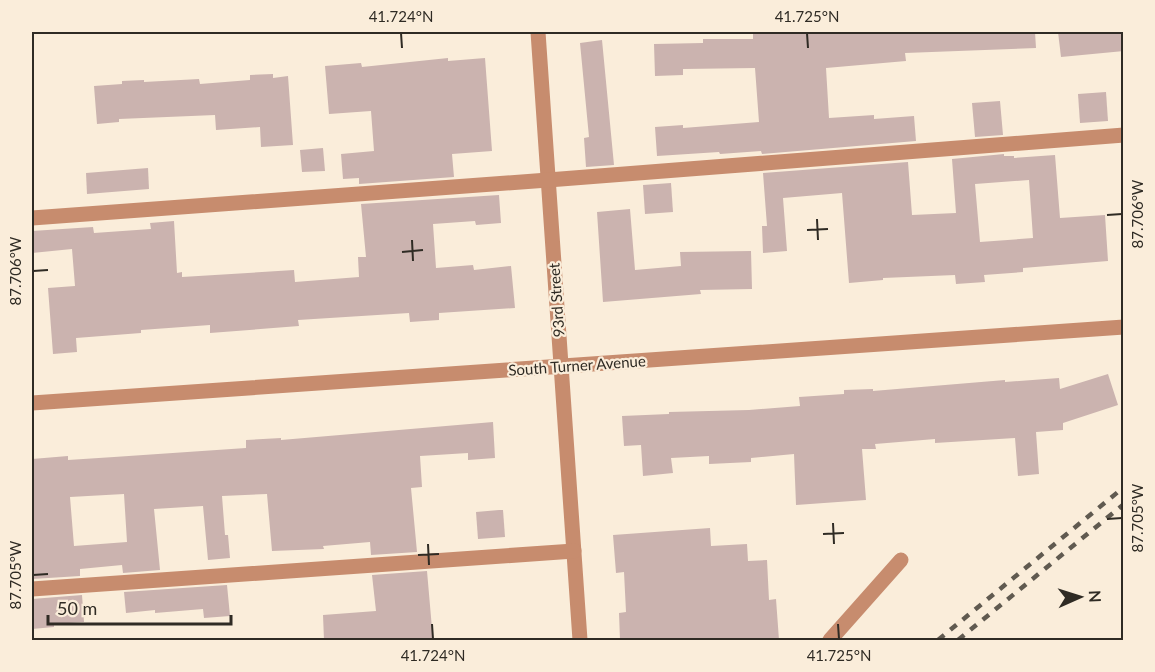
<svg xmlns="http://www.w3.org/2000/svg" width="1155" height="672" font-family="Lato,sans-serif">
	<rect width="100%" height="100%" fill="#faedda"/>
	<g fill="#cbb3af" fill-rule="evenodd">
		<path d="M753 32H1035L1036 48 905 53 906 61 826 68 829 118 874 115V119L914 116 916 141 762 154 761 151 720 154 719 152 657 156 655 127 683 125V128L759 122 755 68 683 69V75L655 76 654 44 703 43V39H753Z"/>
		<path d="M1058 32H1124V51L1061 57Z"/>
		<path d="M602 40 614 165 586 167 584 138 589 137 580 43Z"/>
		<path d="M448 58V61L485 58 492 151 452 154 454 177 359 184V178L343 179 341 154 374 151 371 111 329 114 325 66 361 63 362 67Z"/>
		<path d="M273 74V78L288 76 293 145 261 147 260 127 216 130 215 115 119 119V122L97 124 94 86 122 84V81L144 80V82L199 79 200 84 250 80V75Z"/>
		<path d="M1106 92 1108 121 1080 123 1078 94Z"/>
		<path d="M1000 101 1003 135 975 137 972 103Z"/>
		<path d="M323 148 325 171 302 172 300 150Z"/>
		<path d="M1004 154V156H1014V158L1055 155 1060 218 1105 215 1108 261 1023 268V272L984 275 985 282 956 284 955 275 883 278V280L849 283 842 193 783 198 787 251 763 253 762 226H767L763 173 908 162 912 215 956 213 952 159ZM1029 180 1033 238 980 242 975 184Z"/>
		<path d="M148 168 149 189 87 194 86 173Z"/>
		<path d="M671 183 673 212 645 214 643 185Z"/>
		<path d="M499 195 501 223 476 225 475 221 433 224 436 268 473 265 474 270 511 266 515 308 439 313V320L410 322 409 313 298 320 299 326 210 333V325L141 330V333L76 338 77 352 53 354 48 288 75 286 72 249 32 253V231L93 227 94 233 151 229 150 223 174 221 177 273 182 272V277L294 270 295 282 359 277 358 257H366L361 204Z"/>
		<path d="M630 209 635 270 681 266 680 252 751 251 752 289 700 290 701 294 603 302 597 212Z"/>
		<path d="M1108 374 1118 405 1063 423V430L1036 432 1039 474 1018 476 1015 438 935 443V439L875 444 876 449H862L866 500 796 505 794 454 751 458V462L709 464V456L671 458 673 473 643 476 641 445 624 446 622 416 669 414V412L749 410 800 406 799 397 844 394V390L873 389V391L1005 380V382L1059 378 1060 389Z"/>
		<path d="M493 422 495 458 468 460V453L420 456 422 487 411 488 417 552 371 555 370 542 323 546 324 549 272 551 267 494 222 496 225 535H228L230 558 208 560 203 506 154 509 160 570 123 573 122 565 80 569V576L32 579V459L68 456V460L114 457 246 448V440L281 438V440ZM124 494 127 542 74 546 70 497Z"/>
		<path d="M499 510H503L505 537 478 539 476 512Z"/>
		<path d="M710 528 711 546 747 544 748 561 767 560 769 600 776 599 779 640H620L619 613 626 612 624 572 616 573 613 535Z"/>
		<path d="M427 571 433 640H324L323 615 376 611 372 575Z"/>
		<path d="M227 585 230 616 204 618 203 609 155 613V610L126 613 124 592Z"/>
		<path d="M82 595 84 622 54 624V627L32 629V599Z"/>
	</g>
	<g fill="none" stroke-linecap="round" stroke-linejoin="round">
		<g stroke="#c78c6e" stroke-width="15">
			<path d="M538 32 580 640"/>
			<path d="M32 218 548 180 1124 135"/>
			<path d="M32 403 1124 327"/>
			<path d="M32 589 574 551"/>
			<path d="M830 640 901 560"/>
		</g>
		<g stroke="#605a50" stroke-width="4.5" stroke-dasharray="8 8" stroke-linecap="butt">
			<path d="M938 640 1124 487"/>
			<path d="M958 640 1124 504"/>
		</g>
	</g>
	<path fill="none" stroke="#2f2b24" stroke-width="2" d="M401 33 402 48M807 33 808 48M1107 215 1122 214M817 219 818 240M807 230 828 229M412 240 413 261M402 252 423 250M33 271 48 270M1107 519 1122 518M833 523 834 544M823 534 844 533M428 544 429 565M418 555 439 554M33 575 48 574M432 624 433 639M838 624 839 639"/>
	<g text-anchor="middle" dominant-baseline="central" stroke-width="4.5" stroke-linejoin="round" paint-order="stroke">
		<g font-size="15" fill="#2f2b24" stroke="#faedda">
			<text transform="translate(556 300) rotate(-94)">93rd Street</text>
			<text transform="translate(577 365) rotate(-4)">South Turner Avenue</text>
		</g>
	</g>
	<rect width="1155" height="672" fill="none" stroke="#faedda" stroke-width="66"/>
	<g transform="translate(1080 597) rotate(87)" stroke="#faedda" stroke-width="4.5" paint-order="stroke">
	<path d="M0-4.5L10 22L0 15L-10 22Z" fill="#2f2b24"/>
	<text y="-9" font-size="16" font-weight="bold" text-anchor="middle" fill="#2f2b24">N</text>
	</g>
	<path d="M48 615v9h183v-9" fill="none" stroke="#2f2b24" stroke-width="3"/>
	<text x="57" y="615" font-size="18" fill="#2f2b24" stroke="#faedda" stroke-width="4.5" paint-order="stroke">50 m</text>
	<rect x="33" y="33" width="1089" height="606" fill="none" stroke="#2f2b24" stroke-width="2"/>
	<g font-size="15" text-anchor="middle" fill="#2f2b24">
		<text x="401" y="22">41.724°N</text>
		<text x="807" y="22">41.725°N</text>
		<text transform="translate(1138 214) rotate(-90)" y="5">87.706°W</text>
		<text transform="translate(16 271) rotate(-90)" y="5">87.706°W</text>
		<text transform="translate(1138 518) rotate(-90)" y="5">87.705°W</text>
		<text transform="translate(16 575) rotate(-90)" y="5">87.705°W</text>
		<text x="433" y="661">41.724°N</text>
		<text x="839" y="661">41.725°N</text>
	</g>
</svg>
